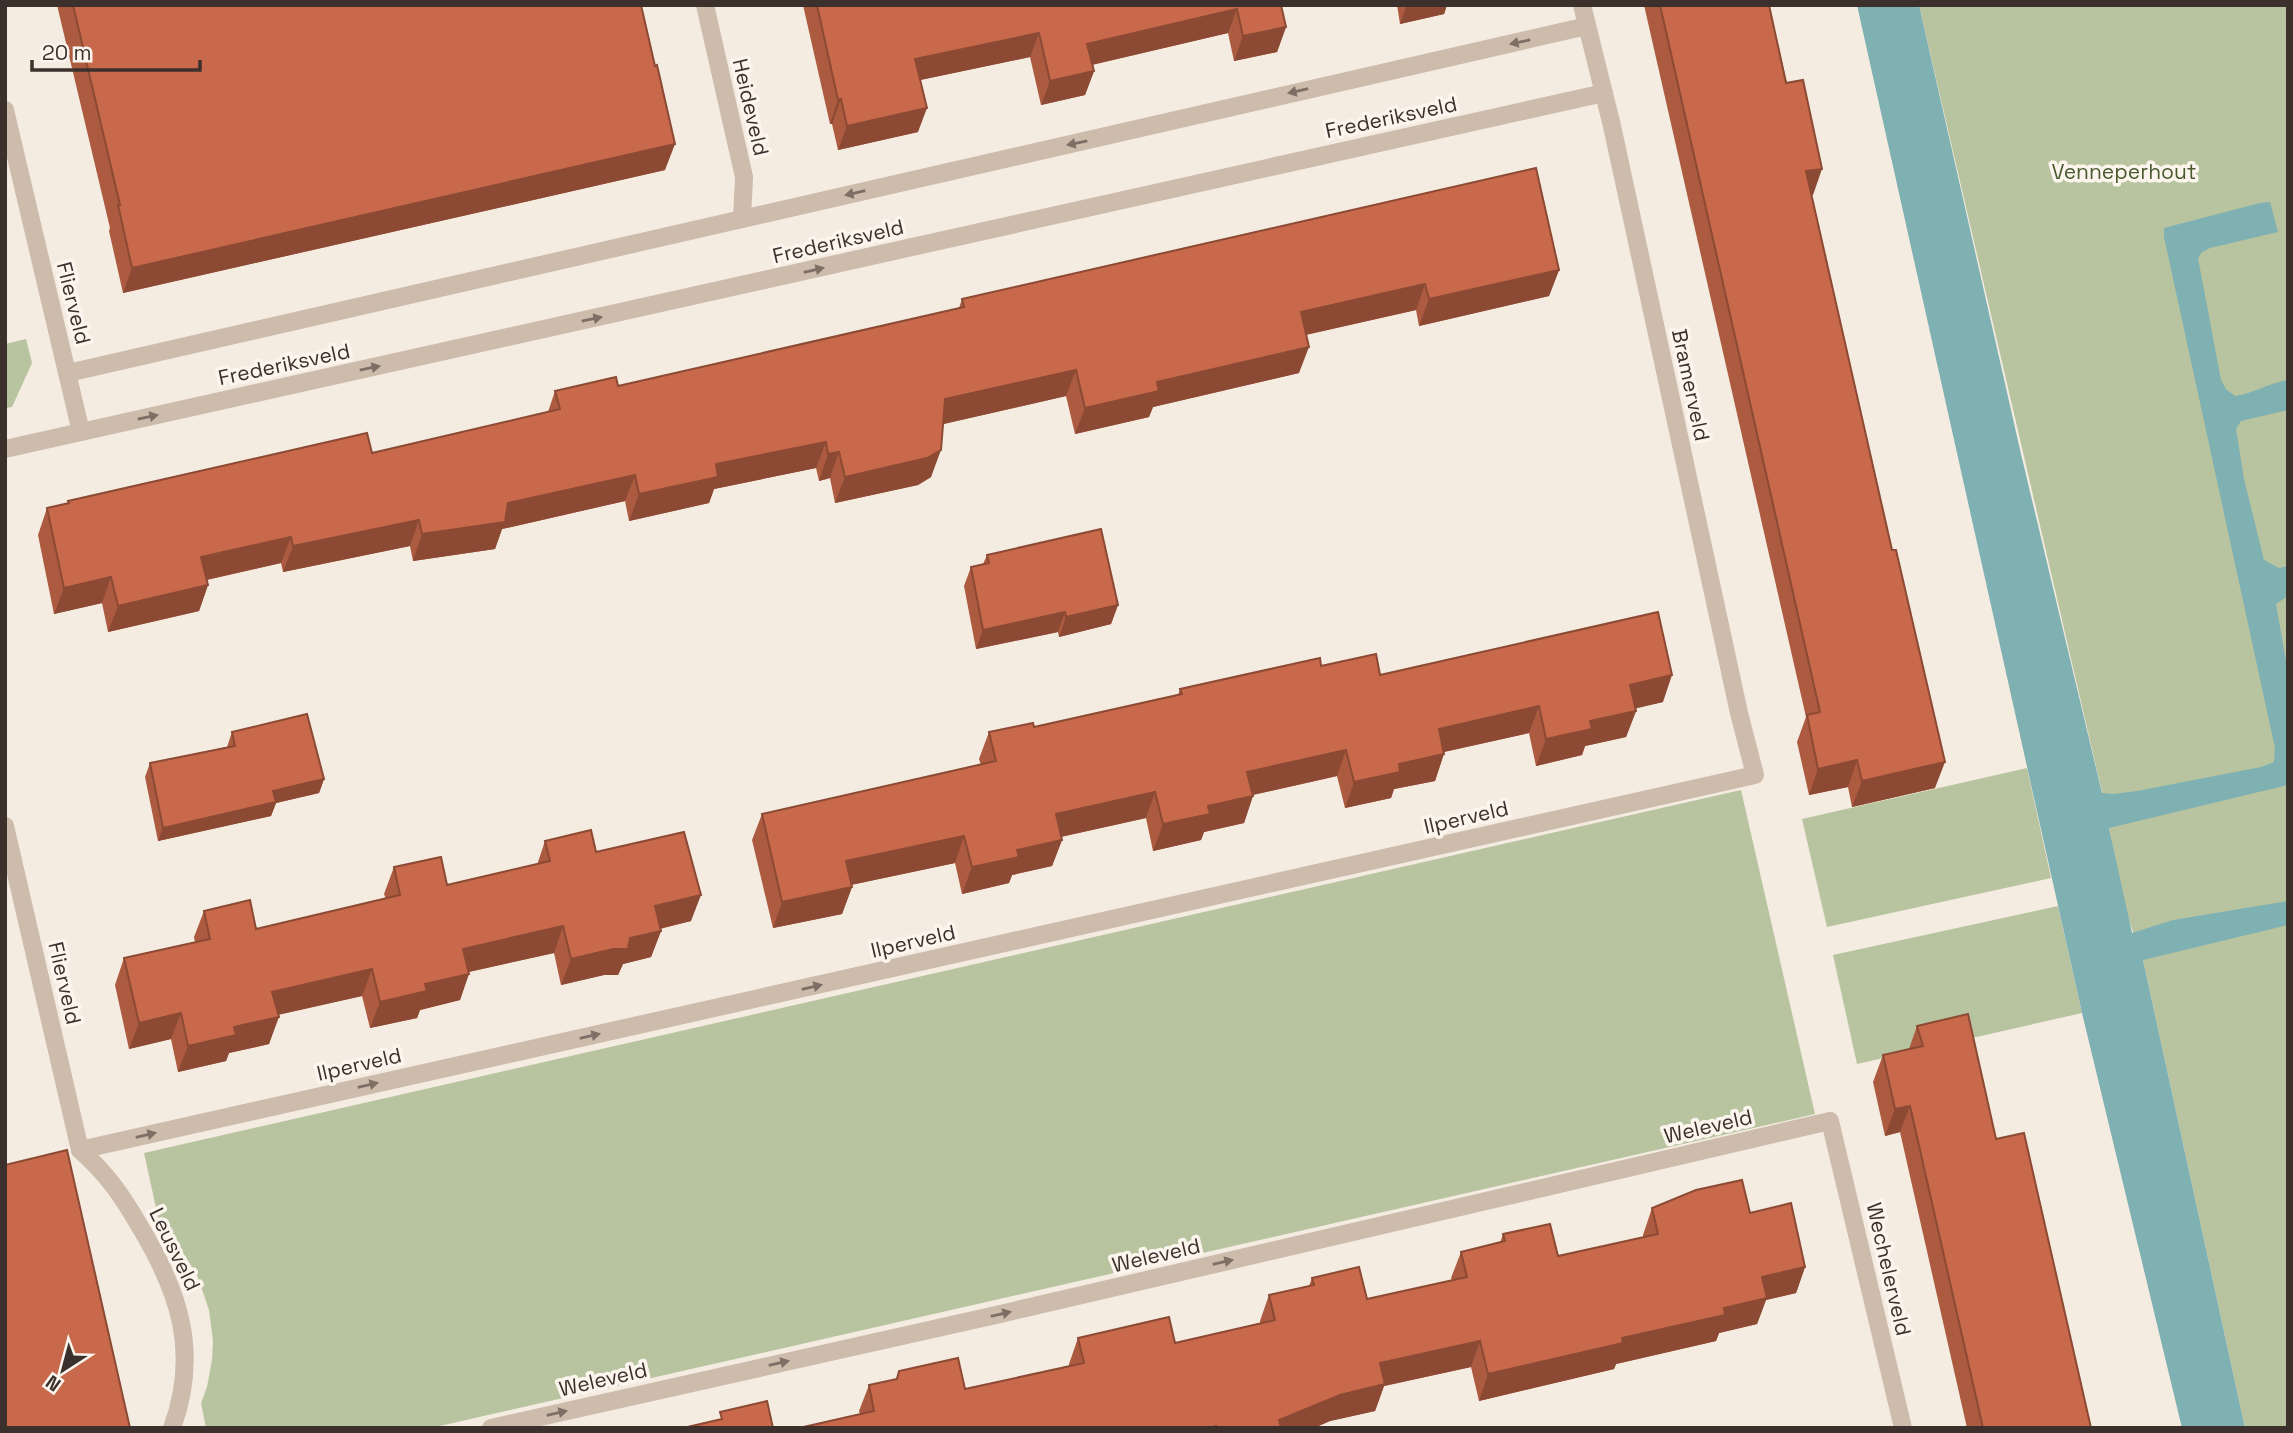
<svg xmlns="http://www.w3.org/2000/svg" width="2293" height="1433" font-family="'Space Grotesk',sans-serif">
	<rect width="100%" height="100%" fill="#f4ebe1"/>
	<g fill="#b8c4a0">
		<path d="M1919 5H2288V1428H2245L2143 960 2126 912 2102 792Z"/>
		<path d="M26 339 32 363 12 407 5 408V344Z"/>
		<path d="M2027 768 2051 878 1827 927 1802 819Z"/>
		<path d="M1741 790 1815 1114 431 1428H206L201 1403 207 1387 212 1360 213 1341 209 1310 197 1275 178 1245 160 1226 144 1153Z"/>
		<path d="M2058 906 2082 1013 1857 1064 1833 955Z"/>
	</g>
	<path fill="#7fb0b2" d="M1857 5H1919L2021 454 2102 793 2113 794 2137 791 2261 767 2274 762 2275 748 2164 237V228L2260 203 2270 202 2278 232 2210 248 2202 252 2198 258 2221 380 2226 389 2235 396C2253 394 2268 383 2288 380V410L2241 421 2236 429 2244 479 2264 560 2279 568 2288 566V596L2276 604 2288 672V785L2109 828 2132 933 2173 920 2288 901V925L2143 960 2245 1428H2182L2082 1013Z"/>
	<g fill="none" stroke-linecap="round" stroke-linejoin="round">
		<g stroke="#cdbbac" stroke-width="18">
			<path d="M705 5 744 177 742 219"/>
			<path d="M5 110 81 432 5 449"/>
			<path d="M68 373 1587 26"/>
			<path d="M81 432 1604 93"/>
			<path d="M5 826 80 1150"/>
			<path d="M80 1150 1755 775 1739 713 1612 126 1582 5"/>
			<path d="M80 1150C106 1173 121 1194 139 1225 179 1291 200 1352 172 1428"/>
			<path d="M491 1428 996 1315 1830 1121 1903 1428"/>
		</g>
	</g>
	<g fill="#ac5a40">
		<path d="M57 5H641L665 170 123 293 109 231 110 228Z"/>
		<path d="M803 5H1281L1286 27 1277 52 1234 61 1228 33 1092 65 1094 71 1085 95 1041 105 1030 57 920 80 918 132 838 150 832 124H830Z"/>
		<path d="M1397 5H1447L1444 14 1400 24Z"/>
		<path d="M1644 5H1769L1813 195H1811L1935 788 1852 807 1848 787 1809 795 1797 742 1806 717Z"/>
		<path d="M1559 270 1549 296 1419 326 1416 310 1306 335 1299 373 1153 407 1149 417 1075 434 1066 396 943 424 931 477 918 485 835 503 830 478 819 481 816 468 714 489 709 503 629 521 625 501 502 529 495 549 413 561 410 546 283 572 281 563 207 580 208 585 199 611 108 632 102 603 54 614 38 535 47 508 67 504 68 501 372 453 548 412 555 391 618 386 959 308 962 299Z"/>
		<path d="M987 555 1118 605 1111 624 1059 637 1058 632 976 649 964 586 971 567 983 564Z"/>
		<path d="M1321 666 1380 675 1663 702 1635 708 1636 711 1626 737 1585 746 1582 755 1536 766 1529 733 1444 752 1435 781 1394 789 1391 798 1345 808 1337 776 1253 795 1244 823 1204 832 1201 840 1153 851 1146 818 1061 837 1062 840 1052 866 1012 875 1009 883 962 894 955 863 851 885 852 887 842 914 773 928 752 840 762 814 981 765 979 759 989 732 1034 727 1178 695 1180 689Z"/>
		<path d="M232 732 324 779 319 793 276 803 271 816 158 841 145 777 150 763 227 747Z"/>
		<path d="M545 841 596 852 691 921 660 929 661 931 651 957 623 964 618 975H604L561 985 554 953 469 972 460 1000 420 1010 417 1018 370 1028 362 996 278 1015 269 1044 229 1053 226 1061 178 1072 171 1039 129 1049 115 985 124 958 195 942 194 937 204 911 256 929 386 899 384 894 394 867 447 885 537 865Z"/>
		<path d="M1917 1026 1996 1139 2091 1428H1967L1900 1132 1885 1136 1873 1082 1883 1055 1909 1049Z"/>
		<path d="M1652 1208 1750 1213 1805 1267 1796 1293 1766 1300 1757 1324 1719 1333 1716 1341 1616 1364 1614 1369 1479 1401 1471 1367 1384 1386 1375 1411 1330 1421 1314 1428H799L860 1414 859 1411 869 1385 896 1379 899 1371 965 1389 1069 1366V1364L1078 1338 1175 1343 1260 1323V1321L1269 1295 1309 1286 1312 1278 1367 1299 1452 1280 1451 1278 1461 1252 1500 1243 1503 1234 1558 1256 1643 1237V1235Z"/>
	</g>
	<g fill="#8c4a34">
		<path d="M1407 5H1447L1444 14 1400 24Z"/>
		<path d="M1237 9 1228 33 1078 68 1087 44Z"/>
		<path d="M1286 27 1277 52 1234 61 1243 36Z"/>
		<path d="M1039 33 1030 57 906 83 915 59Z"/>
		<path d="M1094 71 1085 95 1041 105 1050 81Z"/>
		<path d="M841 99 832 124H830L838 100Z"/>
		<path d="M927 108 918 132 838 150 847 126Z"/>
		<path d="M675 144 665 170 123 293 132 268Z"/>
		<path d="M1822 169 1813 195 1796 198 1806 171Z"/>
		<path d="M1559 270 1549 296 1419 326 1429 299Z"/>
		<path d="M1425 284 1416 310 1291 338 1301 312Z"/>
		<path d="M1309 347 1299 373 1153 407 1149 417 1075 434 1085 408 1157 382Z"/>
		<path d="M1076 370 1066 396 935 426 945 399Z"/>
		<path d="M826 442 816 468 714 489 709 503 629 521 639 494 716 464Z"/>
		<path d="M941 450 931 477 918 485 835 503 845 477Z"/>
		<path d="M839 452 830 478 819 481 828 454Z"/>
		<path d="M635 475 625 501 502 529 495 549 413 561 422 534 508 503Z"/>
		<path d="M419 520 410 546 283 572 293 546Z"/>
		<path d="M291 537 281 563 192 583 201 557Z"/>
		<path d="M111 577 102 603 54 614 64 588Z"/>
		<path d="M208 585 199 611 108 632 118 606Z"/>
		<path d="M1118 605 1111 624 1059 637 1066 617Z"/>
		<path d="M1065 612 1058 632 976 649 983 630Z"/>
		<path d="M1672 675 1663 702 1621 712 1630 685Z"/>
		<path d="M1539 706 1529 733 1430 755 1439 729Z"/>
		<path d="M1636 711 1626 737 1585 746 1582 755 1536 766 1546 739 1590 721Z"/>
		<path d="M1346 750 1337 776 1238 798 1247 772Z"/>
		<path d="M1444 754 1435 781 1394 789 1391 798 1345 808 1354 782 1399 764Z"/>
		<path d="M1857 760 1848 787 1809 795 1818 769Z"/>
		<path d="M1945 762 1935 788 1852 807 1862 781Z"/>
		<path d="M324 779 319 793 276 803 271 816 158 841 163 828 273 791Z"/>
		<path d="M1155 792 1146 818 1046 840 1056 814Z"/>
		<path d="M1253 796 1244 823 1204 832 1201 840 1153 851 1163 824 1208 806Z"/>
		<path d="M964 836 955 863 836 888 846 861Z"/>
		<path d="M1062 840 1052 866 1012 875 1009 883 962 894 972 867 1017 850Z"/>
		<path d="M852 887 842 914 773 928 782 902Z"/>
		<path d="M701 895 691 921 645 932 655 906Z"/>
		<path d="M563 926 554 953 454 975 463 949Z"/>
		<path d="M661 931 651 957 623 964 618 975H604L561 985 571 959 630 938Z"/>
		<path d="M372 969 362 996 263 1018 272 992Z"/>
		<path d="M469 974 460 1000 420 1010 417 1018 370 1028 380 1002 425 984Z"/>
		<path d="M181 1013 171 1039 129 1049 139 1023Z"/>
		<path d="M279 1017 269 1044 229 1053 226 1061 178 1072 188 1046 234 1027Z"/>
		<path d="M1910 1106 1900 1132 1885 1136 1895 1109Z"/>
		<path d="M1805 1267 1796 1293 1766 1300 1757 1324 1719 1333 1716 1341 1616 1364 1614 1369 1479 1401 1488 1374 1622 1338 1724 1308 1762 1277Z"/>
		<path d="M1480 1341 1471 1367 1384 1386 1375 1411 1330 1421 1314 1428H1276L1279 1420 1380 1363Z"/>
	</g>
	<g fill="#c8694b" stroke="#8c4a34" stroke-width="2">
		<path d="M73 5H641L655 66 657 65 675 144 132 268 118 205H120Z"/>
		<path d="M817 5H1281L1286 27 1243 36 1237 9 1087 44 1094 71 1050 81 1039 33 915 59 927 108 847 126 841 99 838 100Z"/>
		<path d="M1660 5H1769L1786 83 1803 80 1822 169 1806 171 1892 550H1896L1945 762 1862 781 1857 760 1818 769 1807 715 1820 712Z"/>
		<path d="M1536 168 1559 270 1429 299 1425 284 1301 312 1309 347 1157 382 1159 391 1085 408 1076 370 945 399 941 450 927 458 845 477 839 452 828 454 826 442 716 464 718 477 639 494 635 475 508 503 505 522 422 534 419 520 293 546 291 537 201 557 208 585 118 606 111 577 64 588 47 508 69 503 68 501 367 433 372 453 560 409 555 391 616 377 618 386 964 307 962 299Z"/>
		<path d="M1101 529 1118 605 1066 617 1065 612 983 630 971 567 989 563 987 555Z"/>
		<path d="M1658 612 1672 675 1630 685 1636 711 1590 721 1592 729 1546 739 1539 706 1439 729 1444 754 1399 764 1400 772 1354 782 1346 750 1247 772 1253 796 1208 806 1210 814 1163 824 1155 792 1056 814 1062 840 1017 850 1019 857 972 867 964 836 846 861 852 887 782 902 762 814 996 761 989 732 1033 723 1034 727 1182 694 1180 689 1320 658 1321 666 1376 654 1380 675Z"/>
		<path d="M307 714 324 779 273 791 276 802 163 828 150 763 235 746 232 732Z"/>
		<path d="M591 830 596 852 684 832 701 895 655 906 661 931 630 938 628 949H613L571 959 563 926 463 949 469 974 425 984 427 991 380 1002 372 969 272 992 279 1017 234 1027 236 1035 188 1046 181 1013 139 1023 124 958 210 939 204 911 250 900 256 929 400 895 394 867 441 857 447 885 550 861 545 841Z"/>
		<path d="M1968 1014 1996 1139 2024 1133 2091 1428H1983L1910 1106 1895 1109 1883 1055 1923 1046 1917 1026Z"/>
		<path d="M67 1150 130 1428H5V1165Z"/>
		<path d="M1742 1180 1750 1213 1791 1203 1805 1267 1762 1277 1767 1298 1724 1308 1725 1315 1622 1338 1623 1343 1488 1374 1480 1341 1380 1363 1385 1384 1340 1395 1279 1420 1281 1428H1216V1426L1209 1428H799L874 1411 869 1385 897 1379 899 1371 958 1358 965 1389 1084 1363 1078 1338 1169 1317 1175 1343 1275 1320 1269 1295 1314 1285 1312 1278 1359 1267 1367 1299 1467 1277 1461 1252 1505 1241 1503 1234 1550 1224 1558 1256 1658 1234 1652 1208 1696 1190Z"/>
		<path d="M767 1401 773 1428H683L722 1419 720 1412Z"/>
	</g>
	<defs><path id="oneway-solid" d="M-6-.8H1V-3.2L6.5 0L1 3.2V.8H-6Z" transform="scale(1.75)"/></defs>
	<g fill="#7d6f65">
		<use href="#oneway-solid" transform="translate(1520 42) rotate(168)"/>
		<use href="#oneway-solid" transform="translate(1298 91) rotate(167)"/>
		<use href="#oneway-solid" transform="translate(1077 143) rotate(168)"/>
		<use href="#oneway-solid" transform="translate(855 193) rotate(167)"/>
		<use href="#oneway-solid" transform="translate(814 270) rotate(-13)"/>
		<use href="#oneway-solid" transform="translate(592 319) rotate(-12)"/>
		<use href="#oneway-solid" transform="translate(370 368) rotate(-12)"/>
		<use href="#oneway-solid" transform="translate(148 417) rotate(-12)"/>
		<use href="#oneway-solid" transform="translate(812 987) rotate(-13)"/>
		<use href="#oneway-solid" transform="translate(590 1036) rotate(-13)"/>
		<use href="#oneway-solid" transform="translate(368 1085) rotate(-13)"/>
		<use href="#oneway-solid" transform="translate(146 1135) rotate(-13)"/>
		<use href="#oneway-solid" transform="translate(1223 1262) rotate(-13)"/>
		<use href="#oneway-solid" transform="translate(1001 1314) rotate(-13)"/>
		<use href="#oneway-solid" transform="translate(779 1363) rotate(-13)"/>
		<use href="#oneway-solid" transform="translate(557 1413) rotate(-13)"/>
	</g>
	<g text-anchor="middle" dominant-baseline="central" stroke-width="7" stroke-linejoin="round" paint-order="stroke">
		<g font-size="21" fill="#3b302b" stroke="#fbf5ee">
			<text transform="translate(751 107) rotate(77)">Heideveld</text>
			<text transform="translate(1391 117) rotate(-12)">Frederiksveld</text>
			<text transform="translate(838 241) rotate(-13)">Frederiksveld</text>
			<text transform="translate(74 303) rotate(76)">Flierveld</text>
			<text transform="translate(284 364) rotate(-12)">Frederiksveld</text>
			<text transform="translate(1691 385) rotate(78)">Bramerveld</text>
			<text transform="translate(1466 817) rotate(-13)">Ilperveld</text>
			<text transform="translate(913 941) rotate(-13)">Ilperveld</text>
			<text transform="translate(65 983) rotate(77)">Flierveld</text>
			<text transform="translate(359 1064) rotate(-13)">Ilperveld</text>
			<text transform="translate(1708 1126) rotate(-13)">Weleveld</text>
			<text transform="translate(175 1249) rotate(64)">Leusveld</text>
			<text transform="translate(1156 1255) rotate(-13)">Weleveld</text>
			<text transform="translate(1889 1269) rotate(77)">Wechelerveld</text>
			<text transform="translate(603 1379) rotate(-13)">Weleveld</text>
		</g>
		<g font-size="21" fill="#4a5a2e" stroke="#fbf5ee">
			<text x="2124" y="171">Venneperhout</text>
		</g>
	</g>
	<rect width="2293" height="1433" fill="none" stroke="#3b302b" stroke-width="14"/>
	<g transform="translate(63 1370) rotate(216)" stroke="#fbf5ee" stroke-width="5" paint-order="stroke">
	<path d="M0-5L12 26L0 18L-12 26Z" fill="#3b302b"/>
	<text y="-10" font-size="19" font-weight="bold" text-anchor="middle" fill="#3b302b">N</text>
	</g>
	<path d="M32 60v10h168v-10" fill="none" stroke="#3b302b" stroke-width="3.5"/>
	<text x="42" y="60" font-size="21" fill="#3b302b" stroke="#fbf5ee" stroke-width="5" paint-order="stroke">20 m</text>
</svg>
